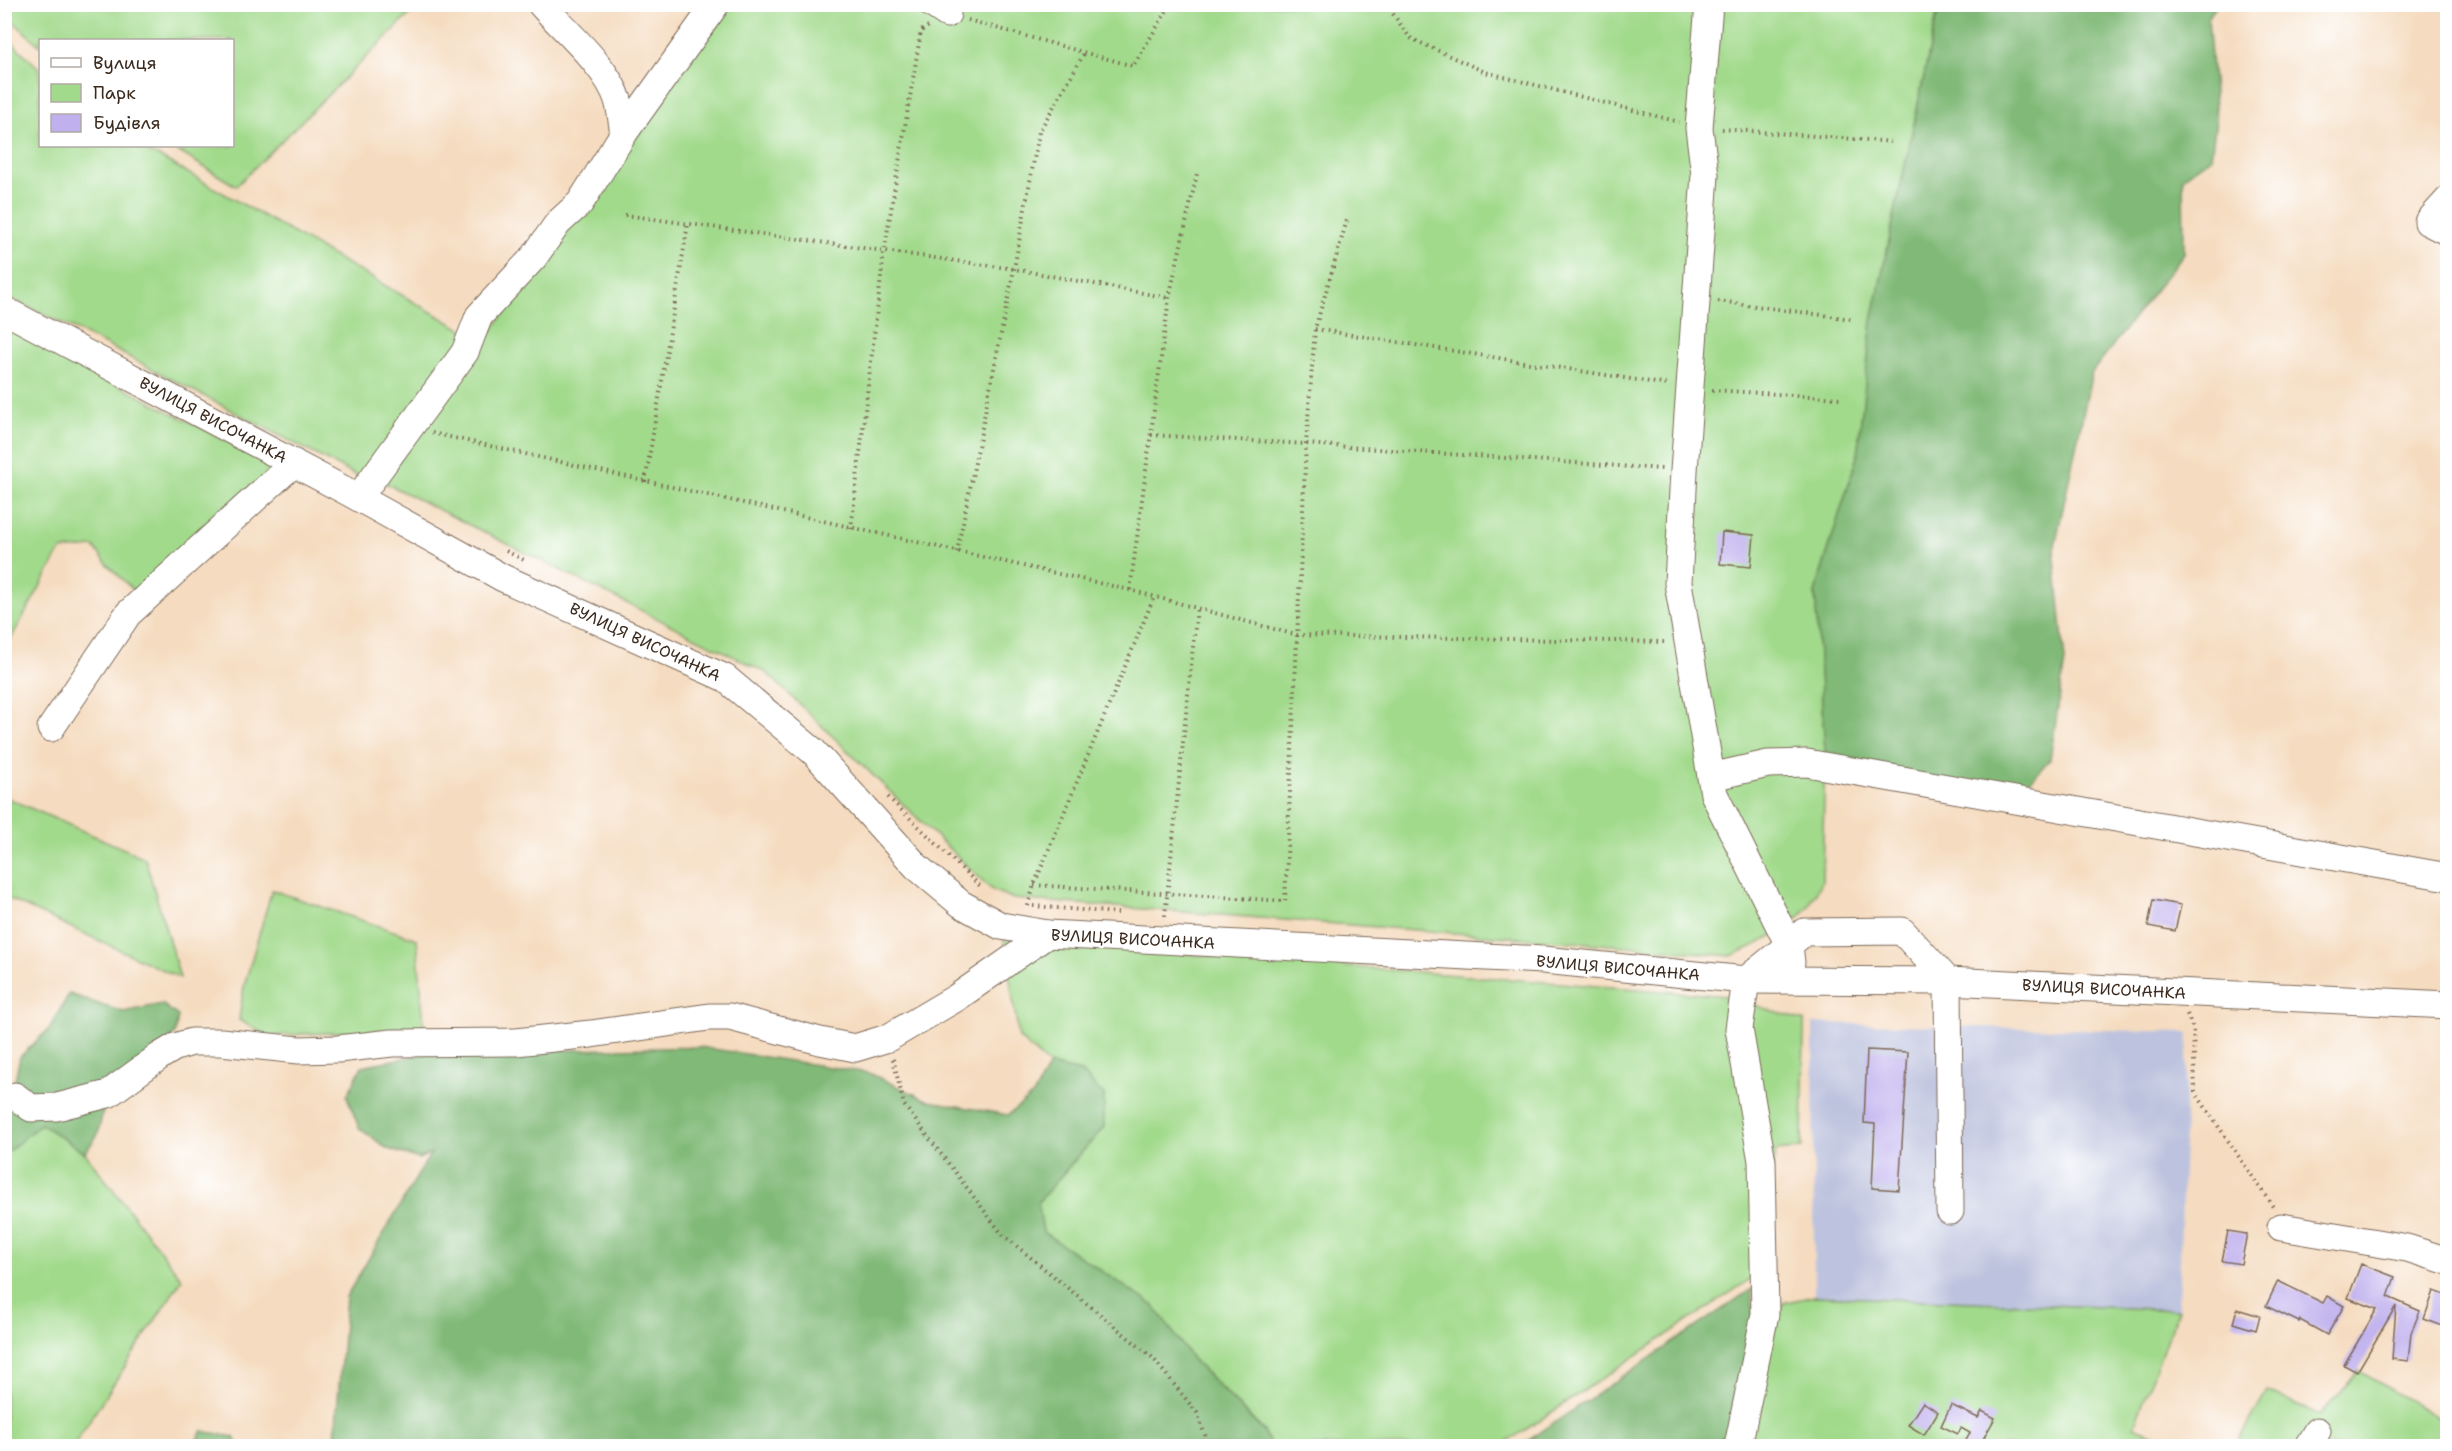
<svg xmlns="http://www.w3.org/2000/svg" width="2452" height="1451" font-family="'Shantell Sans',sans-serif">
	<rect width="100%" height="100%" fill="#fff"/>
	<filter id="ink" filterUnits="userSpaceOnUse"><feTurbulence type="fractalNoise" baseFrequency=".0167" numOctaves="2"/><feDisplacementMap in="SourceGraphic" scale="12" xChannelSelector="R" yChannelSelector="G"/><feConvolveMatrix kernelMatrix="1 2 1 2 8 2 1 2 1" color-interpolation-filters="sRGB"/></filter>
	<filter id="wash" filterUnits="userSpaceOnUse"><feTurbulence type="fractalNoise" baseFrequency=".008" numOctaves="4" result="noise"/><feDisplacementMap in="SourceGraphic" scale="24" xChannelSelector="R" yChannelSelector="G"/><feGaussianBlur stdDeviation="1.35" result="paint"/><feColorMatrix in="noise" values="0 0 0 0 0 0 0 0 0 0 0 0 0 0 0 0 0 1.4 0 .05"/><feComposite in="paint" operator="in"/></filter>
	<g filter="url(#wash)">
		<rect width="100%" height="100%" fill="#f5dcc0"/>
		<path fill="#bdc3de" d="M1813 1023 2188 1032 2178 1310 1814 1296Z"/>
		<g fill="#a2da8c" stroke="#6e8255" stroke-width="1.5">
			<path d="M5 4H419V5L236 186 169 146H232V40H40V46L5 14Z"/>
			<path d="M703 5H1939L1872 321 1857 457 1815 593 1825 751 1822 882 1808 907 1792 924 1758 944 1731 956 1650 948 1014 899 992 890 767 673 383 482 672 80Z"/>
			<path d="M5 36 40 69V146H133L160 157 470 334 359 477 83 333 5 296Z"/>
			<path d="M5 327 275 466 137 594 107 564 94 547 61 550 5 649Z"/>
			<path d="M5 797 145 858 180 978 5 897Z"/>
			<path d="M272 890 417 939 424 1028 267 1036 239 1020 244 986Z"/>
			<path d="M1004 940 1727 996 1804 1021 1802 1148 1776 1151 1752 1278 1501 1446H1271L1264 1431 1193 1360 1154 1306 1043 1232 1038 1202 1104 1127 1081 1072 1049 1065 1019 1038Z"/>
			<path d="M41 1123 85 1153 182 1279 73 1446H5L4 1154Z"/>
			<path d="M1814 1296 2178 1310 2134 1426 2178 1446H1734L1783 1303Z"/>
			<path d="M2359 1371 2447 1423V1446H2236L2267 1391 2320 1415Z"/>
		</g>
		<g fill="#81ba78" stroke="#5e724b" stroke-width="1.5">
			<path d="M1939 5H2216L2208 19 2216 119 2211 157 2183 178 2184 253 2092 372 2054 550 2065 661 2050 759 2025 787 1988 789 1839 765 1825 751 1815 593 1857 457 1872 321Z"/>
			<path d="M69 994 123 1012 162 1004 178 1016 175 1034 106 1095 98 1134 85 1153 41 1124 5 1154V1117L7 1116 20 1057 49 1029Z"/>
			<path d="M700 1047 869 1073 929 1101 1008 1115 1034 1094 1049 1065 1081 1072 1104 1095V1127L1038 1202 1043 1232 1154 1306 1193 1360 1264 1432 1271 1446H332L335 1438 346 1297 431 1153 419 1159 388 1149 359 1128 347 1096 362 1066 429 1053Z"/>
			<path d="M1752 1289 1754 1343 1732 1446H1520Z"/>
			<path d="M202 1431 234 1437 238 1446H193Z"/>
		</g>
		<g id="blocks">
			<g fill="#c0b1ee">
				<path d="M1722 532 1754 535 1751 567 1720 564Z"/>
				<path d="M2153 900 2181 905 2175 931 2148 926Z"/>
				<path d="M1867 1050 1908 1052 1899 1190 1872 1188 1875 1124 1864 1123Z"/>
				<path d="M2228 1231 2247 1234 2241 1264 2222 1261Z"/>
				<path d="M2361 1264 2395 1277 2388 1297 2420 1311 2411 1333 2408 1361 2392 1359 2396 1306 2357 1372 2344 1365 2377 1309 2348 1298Z"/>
				<path d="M2278 1281 2323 1303 2327 1296 2344 1306 2327 1335 2300 1320 2299 1322 2266 1306Z"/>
				<path d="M2434 1291 2448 1296V1328L2424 1319Z"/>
				<path d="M2237 1309 2260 1316 2256 1330 2233 1323Z"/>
				<path d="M1923 1402 1938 1412 1924 1435 1908 1425Z"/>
				<path d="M1951 1405 1978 1418 1982 1411 1995 1418 1979 1446H1963L1970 1433 1961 1428 1958 1434 1941 1426Z"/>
			</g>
		</g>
	</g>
	<g filter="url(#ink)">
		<use href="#blocks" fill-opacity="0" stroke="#7c6857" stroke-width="1.5"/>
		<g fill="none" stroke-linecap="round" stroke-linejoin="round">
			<g stroke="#7c6857" stroke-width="29">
				<g id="minor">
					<path d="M541 4C565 31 607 66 618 100 621 111 622 122 624 133"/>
					<path d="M932 4 947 14"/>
					<path d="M1709 4 1699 128 1705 175 1684 471 1678 583 1714 794 1789 945 1746 980 1739 1029 1762 1161 1765 1314 1738 1446"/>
					<path d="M2448 200 2428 222 2448 232"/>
					<path d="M4 310 350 493 503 578 725 678 814 752 917 867 961 904 1001 926 1048 934 1543 960 1746 980 1948 981 2448 1005"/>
					<path d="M359 497 465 352 479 316 534 257 558 223 580 203 624 133 716 4"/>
					<path d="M51 728 128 614 294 463"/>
					<path d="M1711 777 1768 764 1807 763 2448 877"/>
					<path d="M1791 963 1789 945 1804 932 1902 931 1948 981 1950 1211"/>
					<path d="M15 1096 31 1108 57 1107 108 1094 160 1056 175 1047 192 1042H221L299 1050 338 1049 392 1043 516 1042 591 1034 709 1017H730L820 1041 855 1048 888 1038 956 998 1048 934"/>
					<path d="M2281 1227 2407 1248 2448 1261"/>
					<path d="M2308 1446 2317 1431"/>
				</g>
			</g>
			<g stroke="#7c6857" stroke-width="4" stroke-dasharray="1.5 4.5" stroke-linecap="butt">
				<path d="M1386 4 1410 38 1485 72 1679 122"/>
				<path d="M968 20 1133 66 1171 4"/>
				<path d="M1722 129 1895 142"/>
				<path d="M625 215 1014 269 1169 298"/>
				<path d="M1718 301 1852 319"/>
				<path d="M1315 329 1669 385"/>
				<path d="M1712 390 1840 398"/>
				<path d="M432 433 1130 590 1296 635 1667 642"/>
				<path d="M1151 435 1306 444 1662 469"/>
				<path d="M645 482 688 224"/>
				<path d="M851 529 884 252 921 31 929 26"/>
				<path d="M506 551 524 560"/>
				<path d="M957 552 1014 269 1039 132 1085 52"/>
				<path d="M1130 590 1169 298 1197 174"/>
				<path d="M888 797 982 888"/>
				<path d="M1034 885 1285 901 1306 444 1315 329 1347 220"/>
				<path d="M1028 906 1034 885 1154 597"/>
				<path d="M1033 906 1118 913"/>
				<path d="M1165 916 1197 608"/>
				<path d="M2187 1014 2193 1029 2195 1092 2273 1207"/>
				<path d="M893 1059 904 1105 1002 1234 1153 1358 1197 1413 1209 1446"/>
			</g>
			<use href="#minor" stroke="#fff" stroke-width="27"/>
		</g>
	</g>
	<g text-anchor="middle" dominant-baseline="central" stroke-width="5" stroke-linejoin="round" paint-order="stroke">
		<g font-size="16" fill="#3b2a1e" stroke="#fff">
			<text transform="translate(213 420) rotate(28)">ВУЛИЦЯ ВИСОЧАНКА</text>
			<text transform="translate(645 642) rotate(25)">ВУЛИЦЯ ВИСОЧАНКА</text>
			<text transform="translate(1133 939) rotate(3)">ВУЛИЦЯ ВИСОЧАНКА</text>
			<text transform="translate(1618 968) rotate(5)">ВУЛИЦЯ ВИСОЧАНКА</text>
			<text transform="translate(2104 989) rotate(3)">ВУЛИЦЯ ВИСОЧАНКА</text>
		</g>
	</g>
	<rect width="2452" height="1451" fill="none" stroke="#fff" stroke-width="24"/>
	<rect x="39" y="39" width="195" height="108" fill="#ffffff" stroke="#b1aaa5" stroke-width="1.5"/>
	<rect x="51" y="58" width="30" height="9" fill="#ffffff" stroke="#b1aaa5" stroke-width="1.5"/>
	<text x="93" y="69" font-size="18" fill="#3b2a1e">Вулиця</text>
	<rect x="51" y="84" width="30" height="18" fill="#a2da8c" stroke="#b1aaa5" stroke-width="1.5"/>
	<text x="93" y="99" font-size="18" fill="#3b2a1e">Парк</text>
	<rect x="51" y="114" width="30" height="18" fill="#c0b1ee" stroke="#b1aaa5" stroke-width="1.5"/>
	<text x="93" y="129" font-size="18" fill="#3b2a1e">Будівля</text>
</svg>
